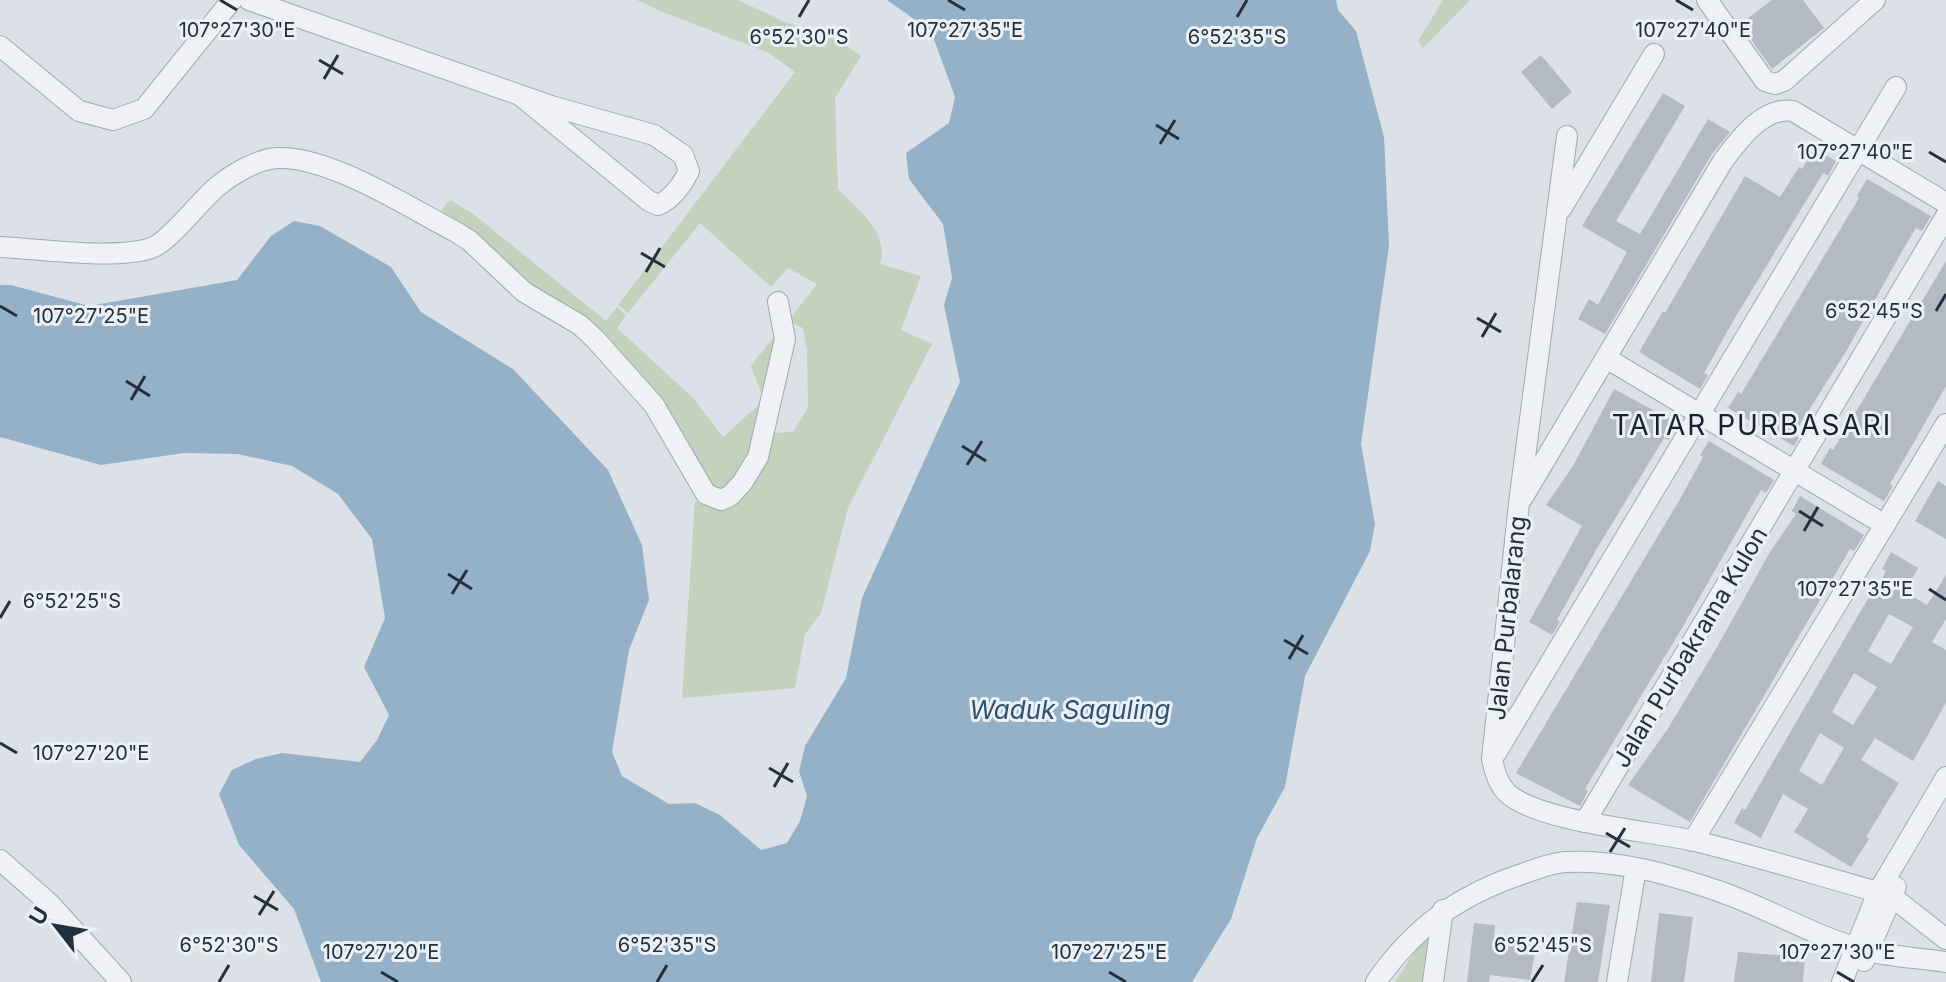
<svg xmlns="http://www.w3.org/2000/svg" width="1946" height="982" font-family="Inter,sans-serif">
	<rect width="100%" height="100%" fill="#dce1e7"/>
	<g fill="#c3d1bd">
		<path d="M637 0H738L785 22 813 31 818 26 861 56 835 98 838 189C857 209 890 232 880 264L921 276 901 330 932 344 848 508 821 613 805 634 795 688 682 698 695 501 711 507 731 502 772 433 793 432 808 408 807 350 803 328 788 321 817 284 788 268 771 287 700 223 628 313 618 305 795 72 769 53 660 11Z"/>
		<path d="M1443 0H1470L1423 48 1418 41Z"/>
		<path d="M450 200 472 213 606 321 617 307 626 315 617 328 693 398 723 437 764 400 751 366 782 326 754 457 718 495 651 389 610 339 534 288 437 215Z"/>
		<path d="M1429 938 1423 982H1395L1417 948Z"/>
	</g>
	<path fill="#95b1c8" d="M887 0H1336L1338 10 1356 31 1384 137 1389 246 1361 444 1375 524 1370 551 1305 676 1285 787 1257 838 1231 919 1192 982H321L294 909 239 845 219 794 232 770 256 759 282 753 360 762 377 740 389 715 364 667 385 618 372 539 338 494 292 466 238 454 184 453 101 465 0 437V285H11L89 306 237 280 271 236 294 221 320 226 391 267 421 312 513 369 608 470 642 545 649 600 629 650 612 752 622 776 669 804 695 803 720 815 761 850 787 843 800 821 807 796 799 771 805 746 846 678 862 598 960 382 944 305 952 278 943 224 909 179 906 153 949 123 955 97 931 31Z"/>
	<g fill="#b3bac4" fill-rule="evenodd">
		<path d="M1772 0H1803L1824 28 1772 69 1740 24Z"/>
		<path d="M1541 55 1572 92 1552 109 1521 72Z"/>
		<path d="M1663 93 1685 106 1616 221 1640 234 1708 119 1730 132 1712 154 1605 334 1578 319 1589 299 1598 305 1627 252 1582 226Z"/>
		<path d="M1814 148 1836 161 1828 176 1823 173 1735 318 1704 373 1708 375 1700 389 1639 352 1663 311 1665 313 1745 176 1780 197 1799 167 1802 169Z"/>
		<path d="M1867 179 1931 216 1922 231 1916 228 1901 253 1847 350 1797 429 1802 432 1794 446 1728 408 1738 392 1741 394 1859 198 1857 196Z"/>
		<path d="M1946 261V386L1890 484 1893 486 1884 501 1821 464 1830 448 1833 450Z"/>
		<path d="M1614 389 1679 424 1669 440 1664 438 1596 550 1557 620 1560 622 1552 635 1529 622 1582 526 1546 505 1573 466Z"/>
		<path d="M1709 441 1774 480 1766 493 1761 490 1682 628 1585 789 1588 791 1580 806 1516 773 1680 499 1703 457 1700 455Z"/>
		<path d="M1938 481 1946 486V539L1915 521Z"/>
		<path d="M1800 496 1864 535 1854 551 1850 549 1690 822 1628 785 1667 730 1716 649 1770 552 1796 514 1792 511Z"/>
		<path d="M1891 552 1918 568 1905 592 1927 605 1946 575V619L1932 642 1946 650V703L1913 761 1875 738 1861 760 1899 783 1866 837 1869 839 1851 867 1794 832 1808 809 1783 794 1761 838 1734 823 1742 808 1745 810 1860 612 1871 594 1873 595 1886 571 1882 569ZM1889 614 1913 627 1891 664 1868 651ZM1854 673 1877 687 1853 725 1832 712ZM1820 733 1844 748 1822 785 1799 771Z"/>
		<path d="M1577 902 1610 905 1598 982H1564Z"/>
		<path d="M1659 913 1693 917 1684 982H1651Z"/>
		<path d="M1474 923 1495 925 1494 937 1537 942 1530 980 1490 975 1489 982H1467Z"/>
		<path d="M1738 952 1805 957 1803 982H1734Z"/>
	</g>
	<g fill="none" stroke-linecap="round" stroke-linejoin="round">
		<g stroke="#a1a8b1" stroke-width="22">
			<g id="minor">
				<path d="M249 0 551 106 654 135 683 155 689 171C682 185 672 199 658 205L649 201 521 96"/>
				<path d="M1707 0 1765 81 1775 84 1784 81 1875 0"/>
				<path d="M0 46 79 111 113 120 144 109 232 0"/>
				<path d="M1567 136 1519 503 1492 759C1494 770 1498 783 1506 792 1536 822 1651 831 1695 841 1756 856 1817 875 1878 892L1891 896 1946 939"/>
				<path d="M1561 209 1654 54"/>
				<path d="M0 247C39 249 116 260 151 248 169 243 201 199 218 186 232 174 258 159 277 158 328 155 410 208 456 232L470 241 524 292 580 325 596 340 654 405 706 494 721 500 730 496 742 483 758 457 785 339 778 302"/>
				<path d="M1606 358 1885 525"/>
				<path d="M1523 497 1723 161C1739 140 1763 106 1793 111L1946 203"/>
				<path d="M1496 753 1896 87"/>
				<path d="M1585 822 1946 216"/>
				<path d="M1693 841 1946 424"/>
				<path d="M0 860 49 903 121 982"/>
				<path d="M1864 961 1896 887"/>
				<path d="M1376 982C1413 928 1458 896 1519 875 1534 870 1550 863 1566 862 1618 859 1672 875 1721 892 1770 909 1817 938 1868 951 1893 957 1920 958 1946 962"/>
				<path d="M1433 982 1443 910"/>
				<path d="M1617 982 1636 868"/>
				<path d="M1842 982 1878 892 1946 777"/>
			</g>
		</g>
		<use href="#minor" stroke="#eff1f5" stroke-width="20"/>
	</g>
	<path fill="none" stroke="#25303d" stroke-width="3" d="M220 0 237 10M948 0 965 10M1676 0 1693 10M799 17 809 0M1237 17 1247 0M319 60 343 74M324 79 338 55M1156 125 1179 139M1160 144 1175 120M1929 152 1946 162M641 253 665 267M646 272 660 248M0 306 17 316M1936 311 1946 294M1477 318 1501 332M1482 337 1496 313M126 381 150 396M131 400 145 376M962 446 986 461M967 465 982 441M1799 511 1823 526M1804 531 1818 507M448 574 472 589M1929 589 1946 600M452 594 467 570M0 618 10 601M1284 640 1308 654M1289 659 1303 635M0 743 17 753M769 768 793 782M774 787 788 763M1606 833 1630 847M1610 852 1625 828M254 896 278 910M259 915 274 891M381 972 398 982M1109 972 1126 982M1837 972 1854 982M219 982 229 965M657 982 667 965M1532 982 1543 965"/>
	<g text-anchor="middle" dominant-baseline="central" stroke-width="6" stroke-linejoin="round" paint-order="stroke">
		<g font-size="24" fill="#25303d" stroke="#ebf0f5">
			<text transform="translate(1507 618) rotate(-84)">Jalan Purbalarang</text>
			<text transform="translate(1690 647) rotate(-59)">Jalan Purbakrama Kulon</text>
		</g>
		<g font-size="26" font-style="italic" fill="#2f5172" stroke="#ebf0f5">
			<text x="1070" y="709">Waduk Saguling</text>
		</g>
		<g font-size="28" letter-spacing="2" fill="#18212e" stroke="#ebf0f5">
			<text x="1752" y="425">TATAR PURBASARI</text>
		</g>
	</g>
	<g font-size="20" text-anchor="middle" fill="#25303d" stroke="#ebf0f5" stroke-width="6" stroke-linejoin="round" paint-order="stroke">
		<text x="237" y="37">107°27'30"E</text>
		<text x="965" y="37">107°27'35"E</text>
		<text x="1693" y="37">107°27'40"E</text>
		<text x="799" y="44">6°52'30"S</text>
		<text x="1237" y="44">6°52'35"S</text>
		<text x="1855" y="159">107°27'40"E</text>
		<text x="1874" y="318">6°52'45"S</text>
		<text x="91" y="323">107°27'25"E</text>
		<text x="1855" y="596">107°27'35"E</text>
		<text x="72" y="608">6°52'25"S</text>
		<text x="91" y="760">107°27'20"E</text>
		<text x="229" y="952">6°52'30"S</text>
		<text x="667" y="952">6°52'35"S</text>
		<text x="1543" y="952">6°52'45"S</text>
		<text x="381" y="959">107°27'20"E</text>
		<text x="1109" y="959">107°27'25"E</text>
		<text x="1837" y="959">107°27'30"E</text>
	</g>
	<g transform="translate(56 926) rotate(301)" stroke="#ebf0f5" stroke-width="6" paint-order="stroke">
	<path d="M0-6L14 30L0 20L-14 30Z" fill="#25303d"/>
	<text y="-12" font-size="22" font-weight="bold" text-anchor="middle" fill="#25303d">U</text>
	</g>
</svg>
